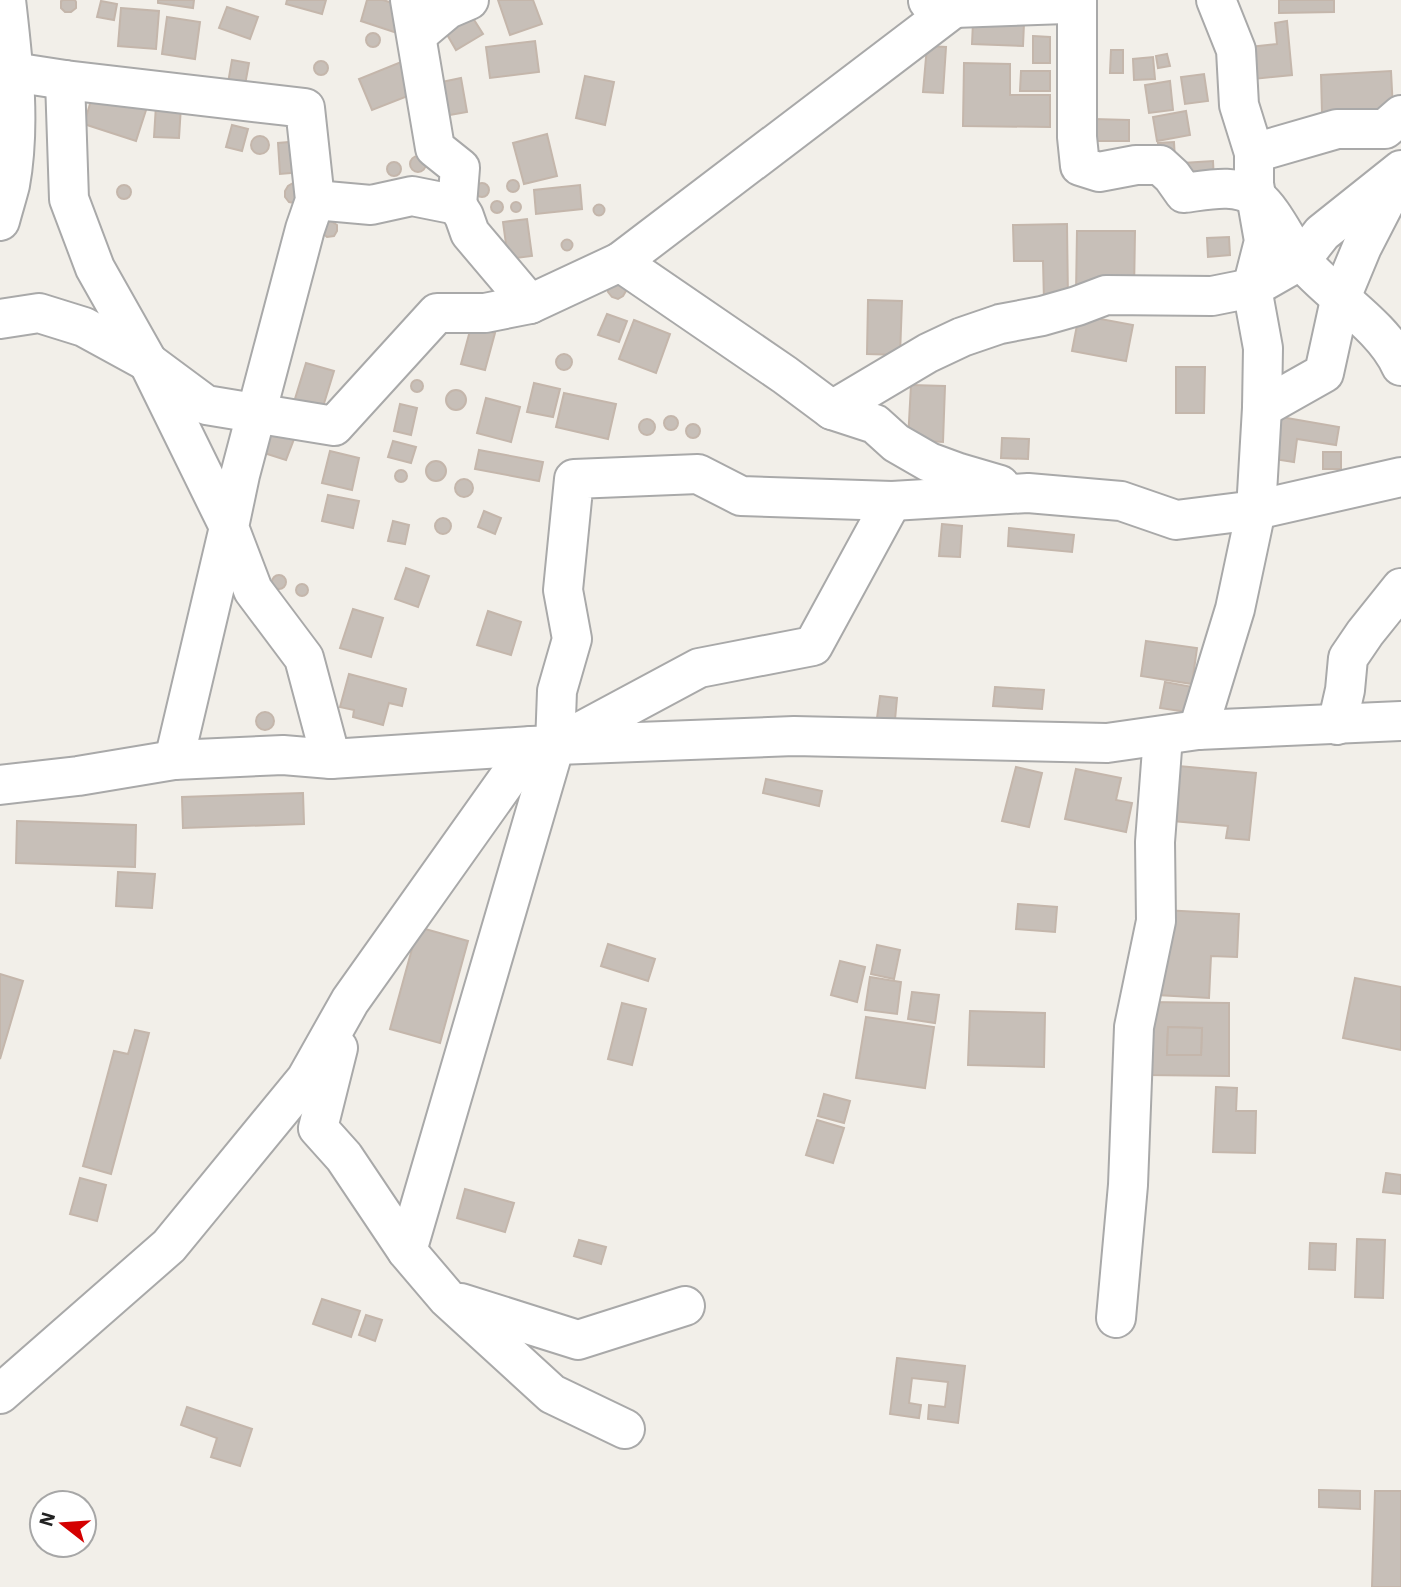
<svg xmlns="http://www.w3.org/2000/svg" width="1401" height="1587" font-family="'IBM Plex Sans',sans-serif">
	<rect width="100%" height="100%" fill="#f2efe9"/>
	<g fill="#c7bfb8" stroke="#c4b6ab" stroke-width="2" fill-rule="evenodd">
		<path d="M63 0H75L76 2V8L71 12H65L61 8V1Z"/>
		<path d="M158 0H194L193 8 158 3Z"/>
		<path d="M287 0H326L322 14 286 4Z"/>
		<path d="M367 0H383L405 7 397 33 361 21Z"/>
		<path d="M498 0H533L542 24 510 35Z"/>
		<path d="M1279 0H1334V12L1279 13Z"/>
		<path d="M101 1 117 4 114 20 97 17Z"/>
		<path d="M227 7 258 17 250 39 219 28Z"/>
		<path d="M121 8 159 11 156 49 118 46Z"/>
		<path d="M471 15 483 34 456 50 445 31Z"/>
		<path d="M167 17 200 22 195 59 162 54Z"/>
		<path d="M1287 21 1292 75 1244 80 1241 48 1277 44 1275 23Z"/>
		<path d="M973 22 1024 23 1023 46 972 44Z"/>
		<circle cx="373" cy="40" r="7"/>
		<path d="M1033 36 1050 37V63H1033Z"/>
		<path d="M535 41 539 72 490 78 486 47Z"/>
		<path d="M927 46 946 47 943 93 923 92Z"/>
		<path d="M1111 50H1123V73H1110Z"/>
		<path d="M1167 54 1170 66 1158 68 1156 56Z"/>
		<path d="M1153 57 1155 79 1134 80 1133 59Z"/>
		<path d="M232 60 249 63 245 85 228 83Z"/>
		<circle cx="321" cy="68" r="7"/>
		<path d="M401 62 413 94 372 110 359 79Z"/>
		<path d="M964 63 1010 64V95H1050V127L963 126Z"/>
		<path d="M1021 71H1050V91H1020Z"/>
		<path d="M1391 71 1393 110 1322 113 1321 75Z"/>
		<path d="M1204 74 1208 101 1185 104 1181 77Z"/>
		<path d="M585 76 614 82 605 125 576 118Z"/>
		<path d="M461 78 467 112 438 117 432 84Z"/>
		<path d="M1170 81 1173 110 1149 113 1145 85Z"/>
		<path d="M95 87 148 104 136 141 84 124Z"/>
		<path d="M156 105 181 106 179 138 154 137Z"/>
		<path d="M1186 111 1190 135 1157 141 1153 117Z"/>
		<path d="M1093 119 1129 120V141H1093Z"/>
		<path d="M232 125 248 129 242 151 226 147Z"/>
		<path d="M547 134 557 176 524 184 513 143Z"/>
		<circle cx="260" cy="145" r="9"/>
		<path d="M300 141 302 172 280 174 278 143Z"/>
		<path d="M1174 142 1175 160 1159 161 1158 143Z"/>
		<circle cx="418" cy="164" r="8"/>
		<path d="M1213 161 1214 182 1185 185 1183 163Z"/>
		<circle cx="394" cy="169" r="7"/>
		<circle cx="513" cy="186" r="6"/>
		<circle cx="482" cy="190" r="7"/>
		<path d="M293 183 300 185 295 203 289 202 285 197V191L288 186Z"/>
		<circle cx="124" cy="192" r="7"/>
		<path d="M580 185 582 209 536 214 534 190Z"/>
		<circle cx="497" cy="207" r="6"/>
		<circle cx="516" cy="207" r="5"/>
		<circle cx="599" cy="210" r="5.5"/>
		<path d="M527 219 532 256 508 259 503 222Z"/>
		<path d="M331 221 337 225V231L334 236 327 237 322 233 325 222Z"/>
		<path d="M1067 224 1068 301H1044L1043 261H1014L1013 225Z"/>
		<path d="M1077 231H1135L1134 293H1076Z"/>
		<path d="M1229 237 1230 255 1208 257 1207 238Z"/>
		<circle cx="567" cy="245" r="5.5"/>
		<path d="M622 280 626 285V291L623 296 618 299 612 297 608 292V286Z"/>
		<path d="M868 300 902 301 900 355 867 354Z"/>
		<path d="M607 314 627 321 619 342 598 335Z"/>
		<path d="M1079 315 1133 325 1126 361 1072 351Z"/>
		<path d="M634 320 670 334 656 373 619 359Z"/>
		<path d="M471 327 495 333 485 370 461 364Z"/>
		<circle cx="564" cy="362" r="8"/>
		<path d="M306 363 334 371 322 410 294 402Z"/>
		<path d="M1176 367H1205L1204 413H1176Z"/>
		<circle cx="417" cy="386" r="6"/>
		<path d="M534 383 560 389 553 417 527 412Z"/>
		<path d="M911 385 945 386 943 442 908 440Z"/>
		<circle cx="456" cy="400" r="10"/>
		<path d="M564 393 616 404 608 439 556 427Z"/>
		<path d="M486 398 520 407 511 442 477 433Z"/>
		<path d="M400 404 417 408 411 435 394 431Z"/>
		<circle cx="671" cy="423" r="7"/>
		<path d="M1281 417 1339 427 1336 445 1297 439 1294 462 1274 459Z"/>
		<circle cx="647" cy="427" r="8"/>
		<circle cx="693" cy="431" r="7"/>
		<path d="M266 429 294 439 286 460 258 451Z"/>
		<path d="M1002 438 1029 439 1028 459 1001 458Z"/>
		<path d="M393 441 416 447 411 463 388 457Z"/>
		<path d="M479 450 543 462 539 481 475 469Z"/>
		<path d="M330 451 359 458 352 490 322 483Z"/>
		<rect x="1323" y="452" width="18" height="17"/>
		<circle cx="436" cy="471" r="10"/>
		<circle cx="401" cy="476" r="6"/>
		<circle cx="464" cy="488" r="9"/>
		<path d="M328 495 359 501 353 528 322 521Z"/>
		<path d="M484 511 501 518 495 534 478 527Z"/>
		<circle cx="443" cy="526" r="8"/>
		<path d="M393 521 409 525 405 544 388 541Z"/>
		<path d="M942 524 962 526 960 557 939 556Z"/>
		<path d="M1009 528 1074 535 1072 552 1008 546Z"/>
		<path d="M406 568 429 576 418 607 395 599Z"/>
		<circle cx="279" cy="582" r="7"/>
		<circle cx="302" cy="590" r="6"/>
		<path d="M353 609 383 618 371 657 340 648Z"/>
		<path d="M488 611 521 622 511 655 477 645Z"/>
		<path d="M1146 641 1197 648 1192 684 1141 676Z"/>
		<path d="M349 674 406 689 402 706 389 703 383 725 353 717 354 710 340 707Z"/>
		<path d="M1165 682 1198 688 1194 713 1160 708Z"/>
		<path d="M995 687 1044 690 1042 709 993 706Z"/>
		<path d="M880 696 897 698 895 720 877 718Z"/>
		<circle cx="265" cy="721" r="9"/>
		<path d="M1178 766 1256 773 1249 840 1226 838 1228 826 1173 821Z"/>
		<path d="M1016 767 1042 773 1029 827 1002 821Z"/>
		<path d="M1076 769 1121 778 1116 800 1132 803 1126 832 1065 819Z"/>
		<path d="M766 779 822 791 819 806 763 793Z"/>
		<path d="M303 793 304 824 183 828 182 797Z"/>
		<path d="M17 821 136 825 135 867 16 863Z"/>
		<path d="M118 872 155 874 152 908 116 906Z"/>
		<path d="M1018 904 1057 907 1055 932 1016 929Z"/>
		<path d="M1162 910 1239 914 1237 957 1211 956 1209 998 1157 995Z"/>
		<path d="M418 927 468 941 440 1043 390 1029Z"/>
		<path d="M608 944 655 959 648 981 601 966Z"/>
		<path d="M877 945 900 950 894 979 871 974Z"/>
		<path d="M840 961 865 967 857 1002 831 995Z"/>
		<path d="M0 974 23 981 0 1059Z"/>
		<path d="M870 977 901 982 897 1014 865 1010Z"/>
		<path d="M1355 978 1401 987V1050L1343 1038Z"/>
		<path d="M912 992 939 995 935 1023 908 1019Z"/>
		<path d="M1148 1002 1229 1003V1076L1146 1075ZM1168 1027 1202 1028 1201 1055H1167Z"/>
		<path d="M622 1003 646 1009 632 1065 608 1059Z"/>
		<path d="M970 1011 1045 1013 1044 1067 968 1065Z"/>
		<path d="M866 1017 934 1027 925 1088 856 1078Z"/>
		<path d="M1168 1027 1202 1028 1201 1055H1167Z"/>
		<path d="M135 1030 149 1033 111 1174 83 1166 114 1051 128 1054Z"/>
		<path d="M1216 1087 1237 1088 1236 1111H1256L1255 1153 1213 1152Z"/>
		<path d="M824 1094 850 1101 844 1123 818 1116Z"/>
		<path d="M817 1120 844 1128 833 1163 806 1155Z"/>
		<path d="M1386 1173 1401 1175V1194L1383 1192Z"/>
		<path d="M80 1178 106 1185 97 1221 70 1214Z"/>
		<path d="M465 1189 514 1203 505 1232 457 1218Z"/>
		<path d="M1357 1239 1385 1240 1383 1298 1355 1297Z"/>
		<path d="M579 1240 606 1247 601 1264 574 1256Z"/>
		<path d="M1310 1243 1336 1244 1335 1270 1309 1269Z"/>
		<path d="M322 1299 360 1311 351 1337 313 1324Z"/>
		<path d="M366 1315 382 1320 375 1341 359 1335Z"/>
		<path d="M897 1358 965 1366 958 1423 928 1419 929 1405 945 1407 948 1382 912 1378 909 1403 921 1405 919 1418 890 1414Z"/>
		<path d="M187 1407 252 1429 240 1466 211 1457 217 1438 181 1425Z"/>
		<path d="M1319 1490 1360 1491V1509L1319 1507Z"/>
		<path d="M1375 1491H1401V1587H1372Z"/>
	</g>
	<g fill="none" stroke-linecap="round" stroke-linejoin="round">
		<g stroke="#a9a9a9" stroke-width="42">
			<g id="street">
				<path d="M410 0 435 148 460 168 457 205"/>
				<path d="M1077 0V137L1080 166 1099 172 1136 165H1160L1172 176 1184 193C1208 190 1236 183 1257 198 1273 210 1288 244 1301 260 1330 295 1383 325 1401 366"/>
				<path d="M928 1 954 8 1066 4 1076 0"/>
				<path d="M417 35 448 9 469 0"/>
				<path d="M0 70 65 80 305 108 315 200 305 229 240 475 229 527 253 590 304 658 331 759"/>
				<path d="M65 80 69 199 95 268 148 362 229 527 174 760"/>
				<path d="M1254 153 1337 129H1385L1401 115"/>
				<path d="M315 200 371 205 412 196 457 205 464 216 470 233 530 304"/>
				<path d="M0 221C3 209 7 197 10 185 21 124 13 61 6 0"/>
				<path d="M620 262 954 8"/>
				<path d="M0 319 39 313 84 327 148 362 206 405 334 426 437 313H485L530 304 620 262 785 375 832 410 875 424 896 443 929 462 959 473 1000 485"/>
				<path d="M1262 408 1324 373 1340 300 1362 247 1396 181"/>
				<path d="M832 410 928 353 962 337 1000 324 1042 316 1077 306 1106 295 1212 296 1252 288 1301 260 1322 233 1401 170"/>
				<path d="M1337 725 1345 690 1348 658 1365 633 1401 588"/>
				<path d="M1198 730 1235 609 1256 510 1262 408 1263 348 1252 288 1264 241 1254 184V153L1239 105 1236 50 1216 0"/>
				<path d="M563 741 699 668 813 646 892 501"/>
				<path d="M0 785 78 776 174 760 283 755 331 759 531 746 794 736 1107 743 1198 730 1401 721"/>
				<path d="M338 1048 318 1128 344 1157 407 1251 447 1298 552 1394 625 1429"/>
				<path d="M407 1251 555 745 557 691 572 639 563 590 574 479 698 474 741 496 892 501 1028 493 1121 501 1176 520 1256 510 1401 477"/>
				<path d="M461 1303 578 1340 685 1306"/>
				<path d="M1116 1318 1128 1185 1134 1027 1156 921 1155 842 1163 736"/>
				<path d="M0 1394 169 1246 306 1079 350 1001 531 746"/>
			</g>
		</g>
		<use href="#street" stroke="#fff" stroke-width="38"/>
	</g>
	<g transform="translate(63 1524) rotate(287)"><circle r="33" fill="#ffffff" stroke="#a7a7a7" stroke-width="2"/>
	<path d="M0-5L12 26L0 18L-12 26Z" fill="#d40000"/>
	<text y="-10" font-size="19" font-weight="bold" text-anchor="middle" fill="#222222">N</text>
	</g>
</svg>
